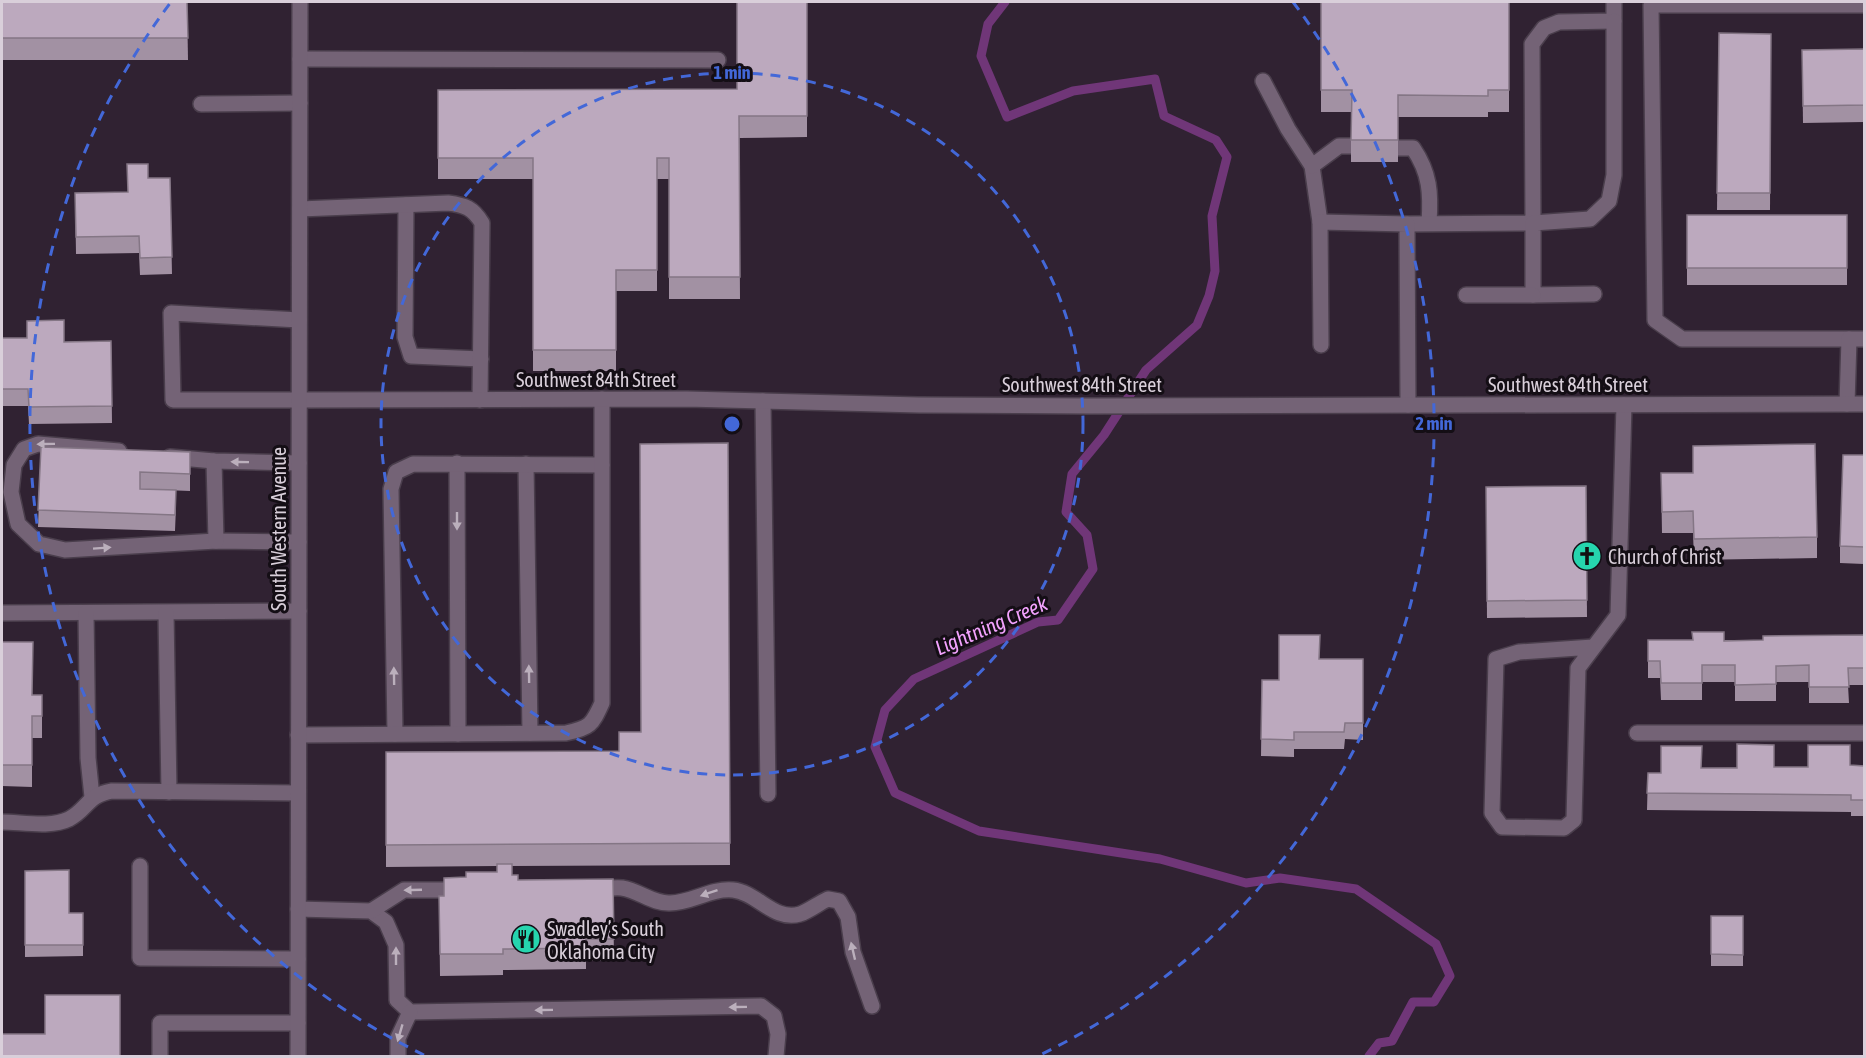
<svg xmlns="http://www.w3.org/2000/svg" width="1866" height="1058" font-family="'Asap Condensed',sans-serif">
	<rect width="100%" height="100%" fill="#302232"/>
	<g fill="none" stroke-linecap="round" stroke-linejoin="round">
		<path stroke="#703678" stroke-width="9" d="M1005 2 988 24 981 56 1007 117 1073 91 1155 79 1164 116 1216 140 1227 157 1212 216 1215 271 1209 296 1197 325 1146 370 1104 435 1072 474 1066 512 1087 535 1093 569 1058 620 1038 622 914 679 885 710 875 747 895 793 979 831 1160 859 1246 883 1280 878 1356 889 1436 944 1450 976 1434 1002H1413L1392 1041 1379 1043 1369 1056"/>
		<g stroke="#4a3e4c" stroke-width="18">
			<g id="lane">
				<path d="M300 59 718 60"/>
				<path d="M1263 81 1288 129 1312 166 1320 222"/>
				<path d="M201 104 300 103"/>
				<path d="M1398 148H1413C1430 173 1431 193 1429 223"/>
				<path d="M1312 166 1339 146H1351"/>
				<path d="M406 205 405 337 411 356 481 359"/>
				<path d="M300 209 448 203C465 205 473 208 482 223L480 400"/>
				<path d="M1407 224 1533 223 1532 44 1544 28 1559 22 1614 21V2"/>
				<path d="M1594 294 1533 295V223L1590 219 1609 201 1614 175V21"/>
				<path d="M1466 295H1533"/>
				<path d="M299 320 171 313 173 400H299"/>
				<path d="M1849 339H1682L1655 320 1651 5H1864"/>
				<path d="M1321 345 1320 222 1407 224 1408 405"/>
				<path d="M763 401 768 794"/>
				<path d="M1847 404 1849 339H1864"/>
				<path d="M119 451 38 444 24 449 14 465 11 492 18 524 39 544 65 550 216 541 299 542"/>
				<path d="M170 457 214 461 299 463"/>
				<path d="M214 461 216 541"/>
				<path d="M457 463 458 734"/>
				<path d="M526 464 530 733"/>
				<path d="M2 613 299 611"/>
				<path d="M86 613 88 758 92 797"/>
				<path d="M166 613 169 792"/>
				<path d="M1593 647 1519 652 1496 659 1492 813 1502 827 1564 828 1574 820 1578 668 1618 615 1624 405"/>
				<path d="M395 734 391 489 396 472 413 464 602 465"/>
				<path d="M298 735 566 733C590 728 592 725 602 703V399"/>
				<path d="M2 822C21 822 51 828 69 819 88 809 87 795 112 791L298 793"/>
				<path d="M140 866V958L298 959"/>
				<path d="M595 889C604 889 614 887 622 888 640 891 653 904 670 903 692 903 710 888 733 890 757 892 774 922 800 914 809 911 819 903 828 899L839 901 848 917 853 952 872 1006"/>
				<path d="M298 909 371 911 386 922 396 945 397 1000 410 1012 761 1006 774 1016 778 1034 776 1056"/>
				<path d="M371 911 404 890H463"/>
				<path d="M160 1056V1023H298"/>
				<path d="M398 1056V1038L410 1012"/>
			</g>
		</g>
		<g stroke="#4a3e4c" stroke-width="18">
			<g id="street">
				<path d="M299 400 687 399 919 405 1090 406 1864 404"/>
				<path d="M1637 733H1864"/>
			</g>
		</g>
		<g stroke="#4a3e4c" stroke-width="18">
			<path id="secondary" d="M298 1056 300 2"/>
		</g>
		<use href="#lane" stroke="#746376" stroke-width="15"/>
		<use href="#street" stroke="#746376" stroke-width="15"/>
		<use href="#secondary" stroke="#746376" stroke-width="15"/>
	</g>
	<g fill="#a291a3">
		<path d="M2 2H187L188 60H2Z"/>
		<path d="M807 2V137L739 138 740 299H669V179H657V291H616V371H533V179H438V90L737 89Z"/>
		<path d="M1321 2H1509V112H1488V117H1398V162H1351V112H1321Z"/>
		<path d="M1719 33 1771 34 1770 210H1717Z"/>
		<path d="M1864 49V122L1803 123 1802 50Z"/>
		<path d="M148 178H170L172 274 140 275 139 253 76 254 75 193 128 192Z"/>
		<rect x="1687" y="215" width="160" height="70"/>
		<path d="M2 338 64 342 111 341 112 423 29 424 28 406H2Z"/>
		<path d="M728 443 730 865 512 866V875L518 880 613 879 614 961H586V969L503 970V975L440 976 439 896H444L466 877 497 872V866L386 867V752L619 751 641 732Z"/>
		<path d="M41 447 190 469V491L140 489 176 507 175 531 38 527Z"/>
		<path d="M1864 455V564L1840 563V546Z"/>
		<path d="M1661 473 1817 537V558L1694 560 1693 533H1662Z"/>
		<path d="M1586 486 1587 617 1487 618 1486 487Z"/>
		<path d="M1864 635V685H1848L1849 703H1809V682H1776V701H1735V682H1702V700H1661L1660 678H1648V640H1763Z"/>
		<path d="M2 642 33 695H42V738H32V787L2 786Z"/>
		<path d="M1319 659H1363V740L1345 739 1344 749H1294V757L1261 756 1262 680H1279Z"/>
		<path d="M1850 765 1864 766V816H1851V812L1647 810 1648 773H1661L1702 768 1808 767Z"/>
		<path d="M25 871 69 913H83V956L25 957Z"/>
		<rect x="1711" y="916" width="32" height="50"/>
	</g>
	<g fill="#bca9be" stroke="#847685" stroke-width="1.5">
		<path d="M2 2H187L188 38H2Z"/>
		<path d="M737 2H807V116H739L740 277H669V158H657V270H616V350H533V158H438V90L737 89Z"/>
		<path d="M1321 2H1509V90H1488V96L1398 95V140H1351L1352 90H1321Z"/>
		<path d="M1719 33 1771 34 1770 193H1717Z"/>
		<path d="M1864 49V105L1803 106 1802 50Z"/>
		<path d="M127 164H148V178H170L172 257 140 258 139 236 76 237 75 193 128 192Z"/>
		<rect x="1687" y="215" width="160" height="53"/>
		<path d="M64 320V342L111 341 112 406 29 407 28 389H2V338H27V321Z"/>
		<path d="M728 443 730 843 386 845V752L619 751V732H641L640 444Z"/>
		<path d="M1815 444 1817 537 1694 539 1693 511 1662 512 1661 473H1693V446Z"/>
		<path d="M41 447 190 452V474L140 472V489L176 490 175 515 38 510Z"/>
		<path d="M1843 455H1864V547L1840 546Z"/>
		<path d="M1586 486 1587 600 1487 601 1486 487Z"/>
		<path d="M1692 632H1724V641L1763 640V636L1864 635V668H1848L1849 687H1809V665L1776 666V684L1735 685V665H1702V683H1661L1660 661H1648V640H1693Z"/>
		<path d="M1279 635H1320L1319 659H1363V723H1345L1344 732H1294V740L1261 739 1262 680H1279Z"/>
		<path d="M2 642H33L32 695H42V716H32V765H2Z"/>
		<path d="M1737 744 1774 745V767H1808V745H1850V765L1864 766V800H1851V795L1647 793 1648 773H1661V746H1702L1701 768H1737Z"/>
		<path d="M497 864H512V875H518V880L613 879 614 939H586V948L503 949V954H440L439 896H444V878L466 877V872H497Z"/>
		<path d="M69 870V913H83V945H25V871Z"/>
		<path d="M1711 916H1743V955L1711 954Z"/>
		<path d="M45 995H120V1056H2V1034H45Z"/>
	</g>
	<defs><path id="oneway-solid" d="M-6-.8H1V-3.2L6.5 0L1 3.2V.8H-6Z" transform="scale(1.5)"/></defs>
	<g fill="#bbafbc">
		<use href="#oneway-solid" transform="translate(46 444) rotate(179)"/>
		<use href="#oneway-solid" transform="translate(240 462) rotate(-179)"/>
		<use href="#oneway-solid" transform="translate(457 521) rotate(90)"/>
		<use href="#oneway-solid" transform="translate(102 548) rotate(-4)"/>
		<use href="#oneway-solid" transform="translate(529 674) rotate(-91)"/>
		<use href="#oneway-solid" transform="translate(394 676) rotate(-91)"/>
		<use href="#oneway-solid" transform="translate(413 890) rotate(178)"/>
		<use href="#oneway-solid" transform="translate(709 893) rotate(161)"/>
		<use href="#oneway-solid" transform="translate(853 951) rotate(-103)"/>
		<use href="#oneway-solid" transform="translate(396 956) rotate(-90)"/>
		<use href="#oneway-solid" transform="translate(738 1007) rotate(179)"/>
		<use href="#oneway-solid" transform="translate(544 1010) rotate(179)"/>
		<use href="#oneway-solid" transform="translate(400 1033) rotate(106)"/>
	</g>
	<g fill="none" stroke="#4368d8" stroke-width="3" stroke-dasharray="10 8">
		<circle cx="732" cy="424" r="351"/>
		<path d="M424 1055A702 702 0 0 1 171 2M1293 2A702 702 0 0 1 1040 1055"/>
	</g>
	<defs>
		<g id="church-disc" transform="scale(1.5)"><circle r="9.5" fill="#26d5ae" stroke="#140e15"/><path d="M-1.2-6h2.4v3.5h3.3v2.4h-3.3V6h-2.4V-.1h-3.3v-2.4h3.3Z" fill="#111"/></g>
		<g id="restaurant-disc" transform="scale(1.5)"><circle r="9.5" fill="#26d5ae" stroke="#140e15"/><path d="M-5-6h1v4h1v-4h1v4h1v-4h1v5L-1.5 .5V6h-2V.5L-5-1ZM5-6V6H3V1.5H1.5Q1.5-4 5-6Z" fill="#111"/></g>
	</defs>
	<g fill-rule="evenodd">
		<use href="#church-disc" x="1587" y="556"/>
		<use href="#restaurant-disc" x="526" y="939"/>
	</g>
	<g text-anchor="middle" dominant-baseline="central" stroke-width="6" stroke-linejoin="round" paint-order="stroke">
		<g font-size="20" fill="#d9cfda" stroke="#140e15">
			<text x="596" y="379">Southwest 84th Street</text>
			<text x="1082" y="384">Southwest 84th Street</text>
			<text x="1568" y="384">Southwest 84th Street</text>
			<text transform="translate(278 529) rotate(-90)">South Western Avenue</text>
		</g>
		<g font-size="20" fill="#d9cfda" stroke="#140e15" text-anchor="start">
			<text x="1608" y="556">Church of Christ</text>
			<text x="547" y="928">Swadley’s South<tspan x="547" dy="23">Oklahoma City</tspan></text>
		</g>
		<g font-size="21" font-style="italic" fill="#f3a2fe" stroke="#140e15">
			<text transform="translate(991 625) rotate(-23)">Lightning Creek</text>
		</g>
	</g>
	<circle cx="732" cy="424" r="9" fill="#4368d8" stroke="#140e15" stroke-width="3"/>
	<g font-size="18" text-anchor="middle" font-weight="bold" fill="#4368d8" stroke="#140e15" stroke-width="6" stroke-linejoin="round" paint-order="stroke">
		<text x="732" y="79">1 min</text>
		<text x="1434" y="430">2 min</text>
	</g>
	<rect width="1866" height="1058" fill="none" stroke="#d9cfda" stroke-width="6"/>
</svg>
